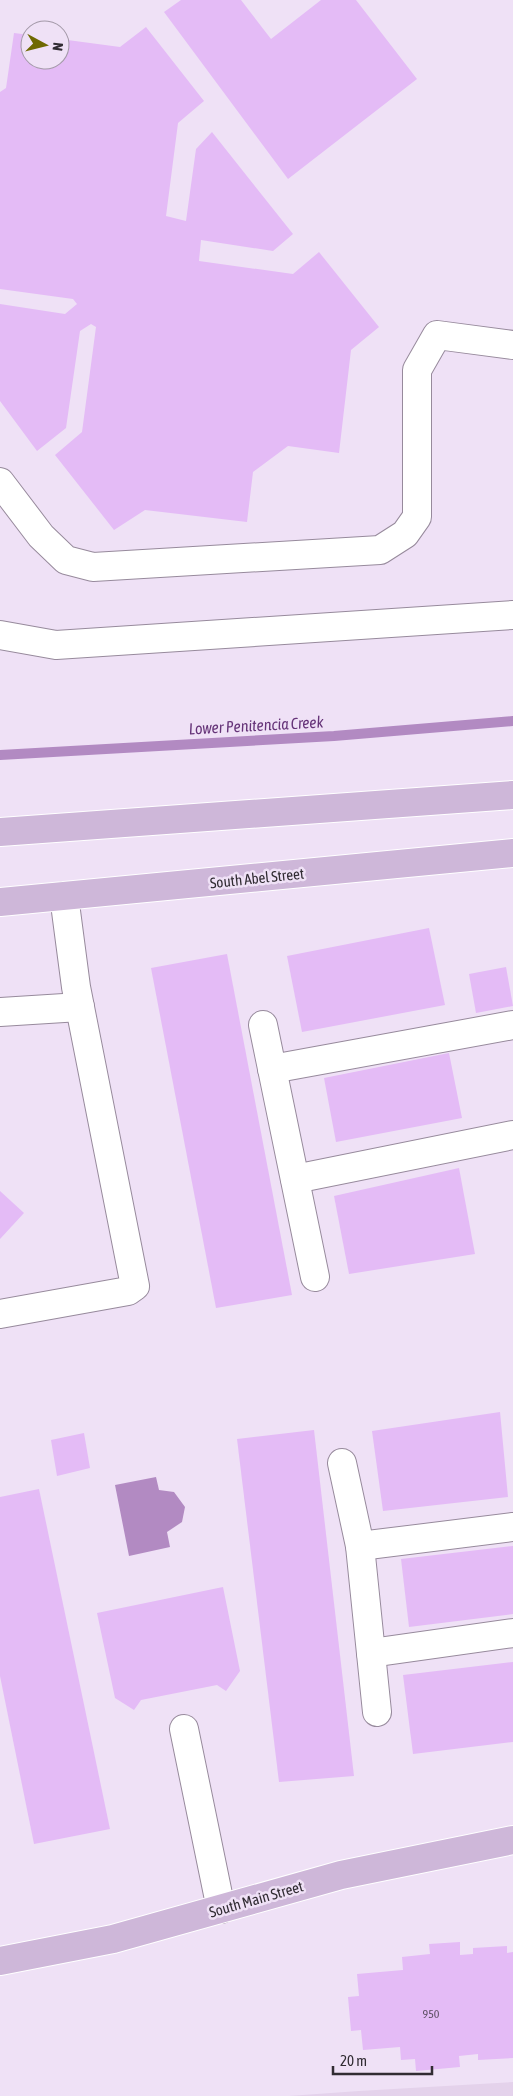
<svg xmlns="http://www.w3.org/2000/svg" width="513" height="2096" font-family="'Asap Condensed',sans-serif">
	<rect width="100%" height="100%" fill="#efe1f6"/>
	<path fill="#e4d2eb" d="M513 2082V2096H289L359 2091Z"/>
	<path fill="#b28ac2" d="M156 1477 159 1490 174 1492 185 1507 182 1522 167 1532 170 1547 129 1556 115 1485Z"/>
	<g fill="none" stroke-linecap="round" stroke-linejoin="round">
		<path stroke="#b28ac2" stroke-width="10" d="M0 755 334 736 513 721"/>
	</g>
	<g fill="#e4bbf6">
		<path d="M181 0H241L271 39 321 0H356L417 79 288 179 164 12Z"/>
		<path d="M146 27 204 101 178 123 166 216 186 221 196 149 212 132 293 234 273 251 201 240 199 261 293 274 319 252 379 327 351 350 339 453 288 446 253 472 247 522 145 510 114 530 55 455 82 432 96 327 91 324 80 331 66 428 37 451 0 401V304L65 314 77 304 73 299 0 289V92L6 88 14 33 30 35V60H60V39L120 47Z"/>
		<path d="M429 928 445 1005 302 1032 287 956Z"/>
		<path d="M227 954 292 1295 216 1308 151 968Z"/>
		<path d="M506 967 513 1006 476 1013 469 974Z"/>
		<path d="M449 1053 462 1118 336 1142 324 1078Z"/>
		<path d="M459 1168 475 1254 349 1274 334 1196Z"/>
		<path d="M0 1191 24 1213 0 1239Z"/>
		<path d="M500 1412 508 1497 383 1511 372 1431Z"/>
		<path d="M314 1430 354 1776 279 1782 237 1439Z"/>
		<path d="M84 1433 90 1468 57 1476 51 1440Z"/>
		<path d="M39 1489 110 1829 34 1844 0 1676V1497Z"/>
		<path d="M513 1546V1614L409 1627 401 1559Z"/>
		<path d="M223 1587 240 1671 226 1691 217 1685 141 1700 134 1710 115 1698 97 1613Z"/>
		<path d="M513 1662V1742L413 1754 403 1675Z"/>
		<path d="M460 1942V1955L473 1954V1948L507 1946V1953L513 1952V2058L478 2060V2054L459 2056 460 2067 416 2071 415 2059 401 2060 400 2047 363 2050 361 2030 351 2031 348 1997 359 1996 357 1974 403 1970 402 1957 430 1954 429 1944Z"/>
	</g>
	<g fill="none" stroke-linecap="round" stroke-linejoin="round">
		<g stroke="#978a9c" stroke-width="30">
			<g id="minor">
				<path d="M0 482 41 536 66 560 93 567 380 550 405 534 417 517V370L437 335 513 345"/>
				<path d="M0 635 56 645 513 615"/>
				<path d="M0 1012 80 1007"/>
				<path d="M263 1025 315 1277"/>
				<path d="M272 1069 513 1025"/>
				<path d="M295 1179 513 1135"/>
				<path d="M0 1314 128 1291 135 1286 76 987 64 896"/>
				<path d="M342 1463 360 1546 377 1712"/>
				<path d="M360 1546 513 1527"/>
				<path d="M371 1653 513 1633"/>
				<path d="M184 1729 221 1909"/>
			</g>
		</g>
		<g stroke="#fff" stroke-width="30">
			<g id="major">
				<path d="M0 832 513 795"/>
				<path d="M0 902 513 853"/>
				<path d="M0 1961 113 1939 341 1875 513 1840"/>
			</g>
		</g>
		<use href="#minor" stroke="#fff" stroke-width="28"/>
		<use href="#major" stroke="#ceb7d9" stroke-width="28"/>
	</g>
	<g text-anchor="middle" dominant-baseline="central" stroke-width="5" stroke-linejoin="round" paint-order="stroke">
		<g font-size="12" fill="#5e5064">
			<text x="431" y="2014">950</text>
		</g>
		<g font-size="15" fill="#312c33" stroke="#efe1f6">
			<text transform="translate(257 878) rotate(-6)">South Abel Street</text>
			<text transform="translate(256 1899) rotate(-16)">South Main Street</text>
		</g>
		<g font-size="16" font-style="italic" fill="#653378" stroke="#efe1f6">
			<text transform="translate(256 725) rotate(-3)">Lower Penitencia Creek</text>
		</g>
	</g>
	<g transform="translate(45 45) rotate(97)"><circle r="24" fill="#efe1f6" stroke="#a399a8"/>
	<path d="M0-4L9 19L0 12L-9 19Z" fill="#6f6902"/>
	<text y="-8" font-size="14" font-weight="bold" text-anchor="middle" fill="#312c33">N</text>
	</g>
	<path d="M333 2066v8h99v-8" fill="none" stroke="#312c33" stroke-width="2.5"/>
	<text x="340" y="2066" font-size="15" fill="#312c33" stroke="#efe1f6" stroke-width="4" paint-order="stroke">20 m</text>
</svg>
